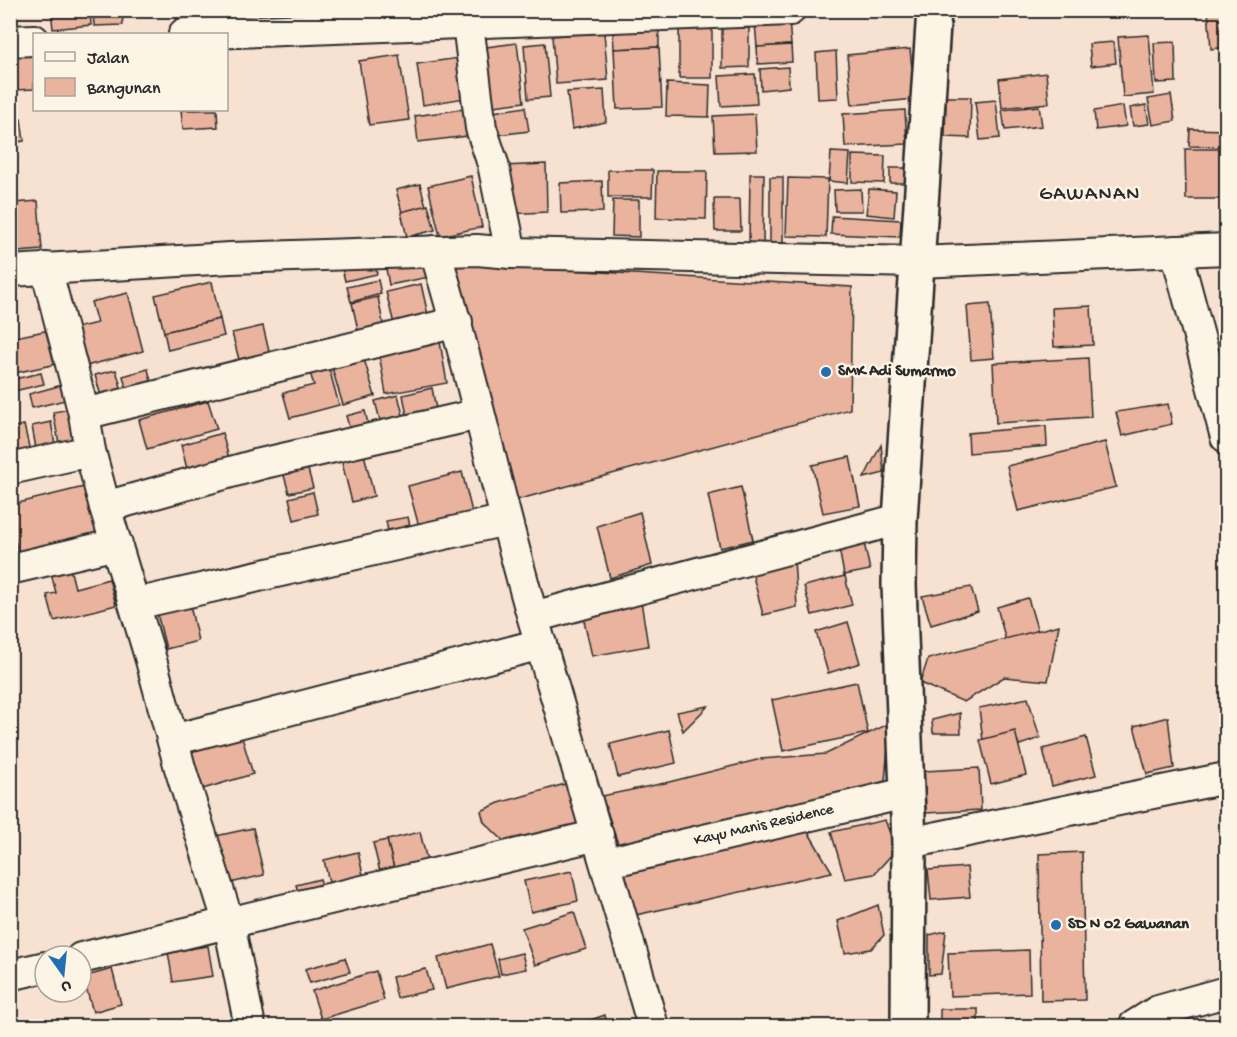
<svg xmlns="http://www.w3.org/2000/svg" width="1237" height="1037" font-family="'Gochi Hand',sans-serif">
	<rect width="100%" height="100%" fill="#f7e1d0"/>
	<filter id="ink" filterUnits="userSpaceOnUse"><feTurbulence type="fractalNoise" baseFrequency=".0167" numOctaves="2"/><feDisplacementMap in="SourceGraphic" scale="12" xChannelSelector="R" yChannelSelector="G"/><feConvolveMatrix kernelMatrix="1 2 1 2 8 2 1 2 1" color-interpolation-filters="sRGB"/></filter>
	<g filter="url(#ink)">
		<g fill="#eab39e" stroke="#2b2b2b" stroke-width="1.5">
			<path d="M51 10H90L91 25 53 29Z"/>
			<path d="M93 10H122L123 25 94 26Z"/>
			<path d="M176 10H201L202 18 177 20Z"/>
			<path d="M207 10H240L241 16H208Z"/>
			<rect x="283" y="10" width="25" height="8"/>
			<path d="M313 10H346V15L313 16Z"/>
			<path d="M1208 10H1226V47L1211 49Z"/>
			<path d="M789 20 791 45 757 47 755 23Z"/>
			<rect x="679" y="25" width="33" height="53"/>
			<path d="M722 28H749V67L722 68Z"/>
			<path d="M659 30V47L614 49 613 31Z"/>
			<path d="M604 32 608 80 556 84 552 36Z"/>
			<path d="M1149 35 1154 94 1123 97 1118 37Z"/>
			<path d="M1114 42 1116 63 1091 66 1089 44Z"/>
			<path d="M1175 42 1176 82 1156 83 1154 43Z"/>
			<path d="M517 43 524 102 486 107 479 48Z"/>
			<path d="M545 43 550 97 528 99 524 45Z"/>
			<path d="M791 45 792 62 758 64 757 47Z"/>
			<path d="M659 47 662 107 617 109 614 49Z"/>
			<path d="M910 49 915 99 852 105 847 55Z"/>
			<path d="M836 51 838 98 818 99 816 53Z"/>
			<path d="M34 52V89L16 90 13 54Z"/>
			<path d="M10 54H13L16 90 10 91Z"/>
			<path d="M399 55 409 120 369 125 359 61Z"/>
			<path d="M459 58 465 98 423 105 417 64Z"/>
			<path d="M788 67 789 87 761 90 760 69Z"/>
			<path d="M1046 73 1049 103 1002 108 999 79Z"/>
			<path d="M755 74 757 104 721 106 719 76Z"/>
			<path d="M667 83 710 85 709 117 666 116Z"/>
			<path d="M604 90 606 122 572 129 567 92Z"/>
			<path d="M1171 95 1175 121 1153 125 1148 99Z"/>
			<path d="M946 97H971L970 138 945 137Z"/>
			<path d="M996 100 1000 138 980 140 975 102Z"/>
			<path d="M1146 105 1149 124 1133 126 1130 108Z"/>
			<path d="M1039 106 1042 126 1005 130 1002 110Z"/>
			<path d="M1123 106 1126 126 1096 130 1094 111Z"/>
			<path d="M525 107 529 131 490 136 487 113Z"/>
			<path d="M464 109 468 136 418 142 415 116Z"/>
			<path d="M181 110H217L218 127 183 129Z"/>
			<path d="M905 110 907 144 845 147 843 114Z"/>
			<path d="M755 114 757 151 715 152 713 116Z"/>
			<path d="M21 119 24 141 10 143V120Z"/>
			<path d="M1190 129 1225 130V147L1189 146Z"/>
			<path d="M1185 149H1221V199H1186Z"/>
			<path d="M831 152 850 153 848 183 829 181Z"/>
			<path d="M852 155 885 156 884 183 852 182Z"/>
			<path d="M546 164 547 212 505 214 504 166Z"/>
			<path d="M890 168H912L911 183H890Z"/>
			<path d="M608 170H653L652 197H608Z"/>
			<path d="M657 171H707L706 219 656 218Z"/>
			<path d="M750 174H764L763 245H749Z"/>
			<path d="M471 176 482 227 440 236 428 186Z"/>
			<rect x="770" y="177" width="13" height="68"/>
			<path d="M788 178 828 179 826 237 786 236Z"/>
			<path d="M602 181 603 212 561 213 560 183Z"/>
			<path d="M420 184 426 206 402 212 396 190Z"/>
			<path d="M861 189 862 211H835L834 190Z"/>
			<path d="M869 189 896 191 894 217 866 214Z"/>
			<path d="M714 199H740L741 231H715Z"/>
			<path d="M613 200H639V237L612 236Z"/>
			<path d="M38 201 42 250 17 252 14 203Z"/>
			<path d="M428 205 435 230 407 237 401 212Z"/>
			<path d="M832 216 901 220 900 237 831 234Z"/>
			<path d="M425 255 429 277 389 285 385 263Z"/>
			<path d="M373 256 377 274 345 281 341 264Z"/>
			<path d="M449 263 852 287 850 409 509 502Z"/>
			<path d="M378 280 381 294 351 302 347 287Z"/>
			<path d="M212 282 220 319 164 332 155 295Z"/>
			<path d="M421 284 430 324 396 332 386 292Z"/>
			<path d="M128 293 143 351 82 367 72 329 97 323 91 302Z"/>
			<path d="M378 297 385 334 360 339 352 303Z"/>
			<path d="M990 304 994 358 971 360 967 306Z"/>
			<path d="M1091 306 1093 345 1054 347 1052 308Z"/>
			<path d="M220 319 224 336 168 350 164 332Z"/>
			<path d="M263 326 271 360 241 367 232 333Z"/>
			<path d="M50 330 57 364 14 373 10 355V338Z"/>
			<path d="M440 342 447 383 386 394 379 354Z"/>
			<path d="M1088 358 1091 417 996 423 993 363Z"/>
			<path d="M364 359 375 396 343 405 332 368Z"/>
			<path d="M329 368 339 405 290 418 283 393 314 385 310 373Z"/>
			<path d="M148 369 154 393 129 400 123 376Z"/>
			<path d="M116 370 124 397 103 403 95 375Z"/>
			<path d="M41 373 44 384 10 392V380Z"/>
			<path d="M62 385 65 400 32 408 29 394Z"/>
			<path d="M432 388 437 414 408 421 403 395Z"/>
			<path d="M398 395 405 423 382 428 375 401Z"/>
			<path d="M208 401 217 429 147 449 139 420Z"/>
			<path d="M1168 404 1172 424 1122 436 1116 412Z"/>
			<path d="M76 408 84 450 61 454 53 412Z"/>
			<path d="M365 411 370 432 352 437 346 416Z"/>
			<path d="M51 422 57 456 38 460 32 426Z"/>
			<path d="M24 425 32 460 10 465V428Z"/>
			<path d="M1046 426 1047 446 969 453 968 433Z"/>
			<path d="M222 433 229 458 187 469 181 445Z"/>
			<path d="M1105 442 1116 487 1018 511 1007 466Z"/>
			<path d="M881 445 884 473 864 478Z"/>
			<path d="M364 454 374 496 352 502 341 459Z"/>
			<path d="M850 457 860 506 823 513 812 465Z"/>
			<path d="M307 466 313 488 289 493 283 472Z"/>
			<path d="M462 472 474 520 421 534 408 486Z"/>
			<path d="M88 486 100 532 18 552 10 521V505Z"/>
			<path d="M741 487 753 540 720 548 708 495Z"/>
			<path d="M313 492 318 514 294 520 289 498Z"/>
			<path d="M640 512 652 565 610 578 597 526Z"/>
			<path d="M408 517 412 536 390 541 386 521Z"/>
			<path d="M863 538 870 570 844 575 838 543Z"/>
			<path d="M794 559 797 607 763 615 752 572Z"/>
			<path d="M70 568 75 588 109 579 116 605 54 621 47 595 56 593 51 573Z"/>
			<path d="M845 576 852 605 812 615 804 586Z"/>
			<path d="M971 587 978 611 931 625 922 596Z"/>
			<path d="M1028 598 1038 632 1006 641 997 607Z"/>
			<path d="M641 601 648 646 592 656 583 616Z"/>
			<path d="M190 605 198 641 166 649 157 613Z"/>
			<path d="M848 622 860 663 828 673 816 632Z"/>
			<path d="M1059 625 1048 681 1004 677 964 702 920 683 928 659Z"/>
			<path d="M857 682 868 733 783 751 772 700Z"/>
			<path d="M1028 698 1040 738 985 757 979 708Z"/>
			<path d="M708 706 683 731 677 712Z"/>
			<path d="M960 713 961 733H933L932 720Z"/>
			<path d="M1168 717 1174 768 1147 774 1134 726Z"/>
			<path d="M890 723 885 781 830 798 619 847 602 796 665 783 761 759 826 754Z"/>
			<path d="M669 730 676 763 618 777 610 744Z"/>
			<path d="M240 731 253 774 196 791 182 748Z"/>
			<path d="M1015 731 1026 775 991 784 980 740Z"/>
			<path d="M1086 737 1096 775 1052 786 1043 749Z"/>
			<path d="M979 768 981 810 926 813 924 771Z"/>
			<path d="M572 782 588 827 509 846 484 822 481 811 499 803Z"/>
			<path d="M885 820 896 850 874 874 845 879 831 832Z"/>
			<path d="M253 828 264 875 222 885 211 837Z"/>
			<path d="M807 830 832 872 631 916 619 867Z"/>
			<path d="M420 832 430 873 397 881 387 840Z"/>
			<path d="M387 840 397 881 383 884 373 843Z"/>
			<path d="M358 852 365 884 331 891 324 860Z"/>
			<path d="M1082 852 1085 1000 1041 1001 1039 854Z"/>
			<path d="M967 867 970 897 931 900 928 870Z"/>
			<path d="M572 871 578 901 531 912 524 881Z"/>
			<path d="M320 879 326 899 302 905 296 885Z"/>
			<path d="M878 905 884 935 871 949 845 953 838 921Z"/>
			<path d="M574 912 586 949 535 965 522 928Z"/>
			<path d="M946 931 941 974 929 975V935Z"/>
			<path d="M490 944 499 976 446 989 438 958Z"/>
			<path d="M208 946 213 976 173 982 168 952Z"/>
			<path d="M1029 950 1030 993 950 996 948 953Z"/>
			<path d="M522 953 526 969 501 974 498 959Z"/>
			<path d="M345 958 350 972 310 983 305 969Z"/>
			<path d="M112 969 121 1004 93 1012 83 977Z"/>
			<path d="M426 969 432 990 397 998 392 977Z"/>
			<path d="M376 971 384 1000 321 1019 312 991Z"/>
			<rect x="940" y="1009" width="38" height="17"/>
			<path d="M605 1015 607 1026H573Z"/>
		</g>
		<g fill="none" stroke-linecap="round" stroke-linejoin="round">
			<g stroke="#2b2b2b" stroke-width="34">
				<g id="street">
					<path d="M468 10V24L481 128 493 164 511 253"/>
					<path d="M184 34 790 10"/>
					<path d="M10 41 34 40"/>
					<path d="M435 251C472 372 498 497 533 618 572 755 614 890 653 1026"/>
					<path d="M1176 251 1226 437"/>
					<path d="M46 268 84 414 90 451 105 507 151 660 180 768 229 924 250 1026"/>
					<path d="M10 271 230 258 477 250 511 253 918 262 1226 249"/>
					<path d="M84 414 457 322"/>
					<path d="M10 469 90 451"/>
					<path d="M105 507 260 464 479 414"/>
					<path d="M10 569 117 544"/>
					<path d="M135 604 506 520"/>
					<path d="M533 617 900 519"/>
					<path d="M173 740 541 644"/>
					<path d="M909 843 1226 778"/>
					<path d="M622 859 906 793"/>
					<path d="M81 958 598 835"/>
					<path d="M10 975 45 967"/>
					<path d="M1134 1026 1158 1011 1226 992"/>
				</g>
			</g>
			<g stroke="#2b2b2b" stroke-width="38">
				<path id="secondary" d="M908 1026 909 843 899 585 900 519 934 10"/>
			</g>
			<use href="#street" stroke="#fcf5e5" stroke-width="30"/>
			<use href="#secondary" stroke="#fcf5e5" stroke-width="33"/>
		</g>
	</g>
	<g fill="#1f6fb2" stroke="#fcf5e5" stroke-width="2">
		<circle cx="826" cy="372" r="6"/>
		<circle cx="1056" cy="925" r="6"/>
	</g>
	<g text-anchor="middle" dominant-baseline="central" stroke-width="5" stroke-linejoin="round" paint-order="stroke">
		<g font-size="16" font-weight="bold" fill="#2b2b2b" stroke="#fcf5e5" text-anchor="start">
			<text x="838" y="372">SMK Adi Sumarmo</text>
			<text x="1068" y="925">SD N 02 Gawanan</text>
		</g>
		<g font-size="16" fill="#2b2b2b" stroke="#fcf5e5">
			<text transform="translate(764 826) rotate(-13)">Kayu Manis Residence</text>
		</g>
		<g font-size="20" letter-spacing="1.5" fill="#2b2b2b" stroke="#fcf5e5">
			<text x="1090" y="195">GAWANAN</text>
		</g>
	</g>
	<rect width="1237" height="1037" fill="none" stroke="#fcf5e5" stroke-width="36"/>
	<rect x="18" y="18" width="1201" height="1001" fill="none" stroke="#2b2b2b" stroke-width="2" filter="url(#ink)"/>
	<rect x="33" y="33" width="195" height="78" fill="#fcf5e5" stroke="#a8a49b" stroke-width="1.5"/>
	<rect x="45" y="52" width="30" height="9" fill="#fcf5e5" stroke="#a8a49b" stroke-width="1.5"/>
	<text x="87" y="63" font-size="18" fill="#2b2b2b">Jalan</text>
	<rect x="45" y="78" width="30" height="18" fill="#eab39e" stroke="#a8a49b" stroke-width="1.5"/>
	<text x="87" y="93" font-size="18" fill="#2b2b2b">Bangunan</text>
	<g transform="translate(63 974) rotate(165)"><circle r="28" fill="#fcf5e5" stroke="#a8a49b" stroke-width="1.5"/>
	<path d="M0-4.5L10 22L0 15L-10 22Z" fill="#1f6fb2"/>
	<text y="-9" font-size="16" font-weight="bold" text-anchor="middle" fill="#2b2b2b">U</text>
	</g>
</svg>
